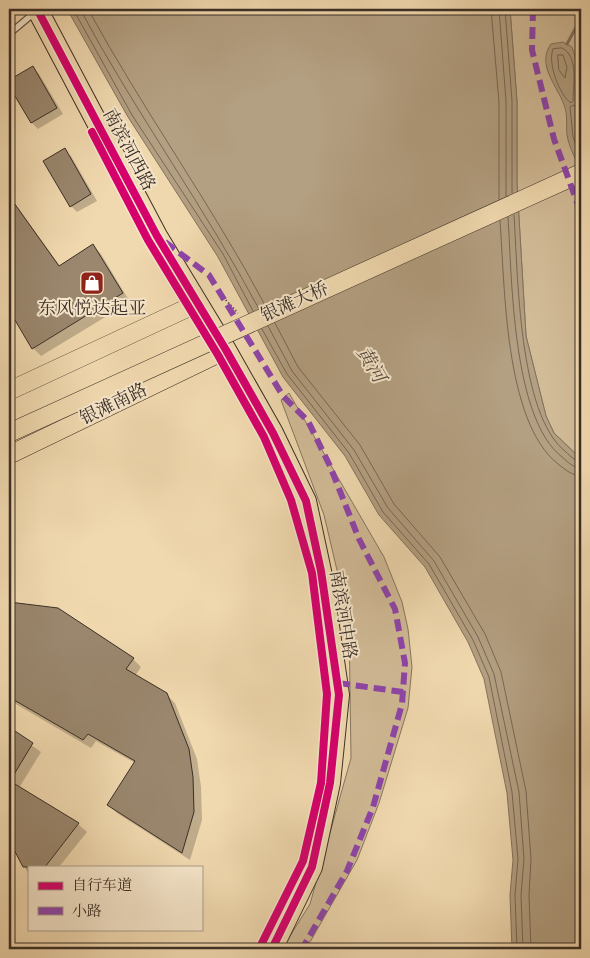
<svg xmlns="http://www.w3.org/2000/svg" width="590" height="958" font-family="'IM FELL English','Noto Serif SC',serif">
	<rect width="100%" height="100%" fill="#f1d9af"/>
	<filter id="stains"><feTurbulence type="fractalNoise" baseFrequency=".004" numOctaves="4"/><feColorMatrix values="0 0 0 0 .2 0 0 0 0 .09 0 0 0 0 .02 0 0 0 .5 -.17"/></filter>
	<radialGradient id="worn" r=".72"><stop offset=".6" stop-color="#630" stop-opacity="0"/><stop offset="1" stop-color="#630" stop-opacity=".3"/></radialGradient>
	<g fill="#d2bc98" stroke="#867660">
		<path d="M510 9H581V459L554 433 546 416 526 336 517 184V101Z"/>
		<path d="M289 393 384 557 402 602 408 629 412 667 408 708 379 803 357 860 306 949H282L310 904 351 758 349 621 324 515 281 400Z"/>
	</g>
	<g fill="#b39f81" stroke="#83725d">
		<path d="M67 9H510L517 101V184L526 336 546 416 554 433 581 459V949H512L510 895 513 860 507 793 484 679 468 642 425 567 379 515 345 456 283 377 218 257 128 117Z"/>
		<path d="M563 42 572 47 578 65 581 172C577 161 569 148 567 135 566 126 568 114 564 105 557 85 536 65 551 44Z"/>
	</g>
	<g fill="#0003">
		<path d="M33 68 39 74 63 114 38 129 32 123 9 83Z"/>
		<path d="M64 150 71 156 97 201 77 212 71 206Z"/>
		<path d="M9 195 60 266 93 246 101 254 130 302 41 356 33 348 11 311 9 316Z"/>
		<path d="M9 603 133 659 141 667 135 676 166 694 175 703 197 759 201 787 202 820 190 860 117 813 109 805 135 763 96 741 91 748 9 700Z"/>
		<path d="M9 729 41 752 19 788 78 824 87 832 59 867H29V875L9 838Z"/>
	</g>
	<g fill="none" stroke-linecap="round" stroke-linejoin="round">
		<g stroke="#776754" stroke-width="1">
			<path d="M73 9 132 115 223 254 253 311"/>
			<path d="M80 9C135 112 204 206 259 309"/>
			<path d="M88 9C143 110 211 204 265 305"/>
			<path d="M491 9 499 102V199"/>
			<path d="M499 9 506 101V196"/>
			<path d="M505 9 512 101V193"/>
			<path d="M562 48C579 56 573 85 573 101L571 103C560 96 547 63 553 49Z"/>
			<path d="M558 55H563L567 67 565 78 559 70Z"/>
			<path d="M581 109 573 105 570 107 573 137 581 158"/>
			<path d="M514 215C518 273 518 415 566 452 570 456 575 461 581 462"/>
			<path d="M508 217C512 278 512 418 562 457 568 462 573 468 581 468"/>
			<path d="M500 221C505 285 504 421 558 464 566 470 571 475 581 476"/>
			<path d="M275 323 298 367 360 445 394 504 440 557 485 634 501 672 526 791 531 859 529 895 531 949"/>
			<path d="M268 326 292 371 354 450 388 508 434 561 478 637 494 674 519 792 524 859 521 895 523 949"/>
			<path d="M262 329 287 374 349 453 383 512 429 564 473 640 489 677 512 792 518 859 515 895 517 949"/>
		</g>
		<path stroke="#83725d" stroke-width="3" d="M567 44 581 18"/>
	</g>
	<g fill="#9a876e" stroke="#3b2f27">
		<path d="M33 66 57 108 31 123 9 86V80Z"/>
		<path d="M65 148 91 194 70 207 43 161Z"/>
		<path d="M9 196 59 266 93 244 123 293 32 349 9 310Z"/>
		<path d="M9 602 58 608 134 658 126 669 167 693 189 749 193 777 194 812 182 853 107 805 135 761 88 734 83 740 9 697Z"/>
		<path d="M9 727 33 743 10 781 79 823 45 867H23L9 840Z"/>
	</g>
	<g fill="none" stroke-linecap="round" stroke-linejoin="round">
		<g stroke="#685a49" stroke-width="8">
			<path id="lane" d="M9 34 34 13"/>
		</g>
		<g stroke="#3b2f27" stroke-width="19">
			<g id="primary">
				<path d="M9 391 198 303"/>
				<path d="M9 455 226 350"/>
			</g>
		</g>
		<g stroke="#3b2f27" stroke-width="22">
			<path id="highway" d="M37 9 157 236 226 350 273 433 306 501 321 571 339 695 330 783 312 867 272 949"/>
		</g>
		<path stroke="#3b2f27" stroke-width="2" stroke-dasharray="1 2.5" stroke-linecap="butt" d="M221 295 238 313"/>
		<use href="#lane" stroke="#f6e6cb" stroke-width="5.5"/>
		<use href="#primary" stroke="#f1d9af" stroke-width="18"/>
		<use href="#highway" stroke="#f1d9af" stroke-width="20"/>
		<g stroke="#3b2f27" stroke-width="19" stroke-linecap="butt">
			<path id="primary-bridge" d="M9 433 581 173"/>
		</g>
		<use href="#primary-bridge" stroke="#f1d9af" stroke-width="18"/>
		<g stroke="#8e44ad" stroke-width="6" stroke-dasharray="12 6" stroke-linecap="butt">
			<path d="M533 9 532 50 554 139 581 213"/>
			<path d="M165 242 209 275 283 396 308 421 330 466 359 539 395 609 405 663 402 704 373 807 347 871 302 949"/>
			<path d="M338 683 403 692"/>
		</g>
		<g stroke="#f6e6cb" stroke-width="11">
			<g id="cycleway">
				<path d="M37 9 157 236 226 350 273 433 306 501 321 571 339 695 330 783 312 867 272 949"/>
				<path d="M92 132 148 240 218 355 264 437 291 500 312 573 327 694 321 783 303 861 259 949"/>
			</g>
		</g>
		<use href="#cycleway" stroke="#d6006c" stroke-width="8"/>
	</g>
	<defs>
		<g id="shop-square" transform="scale(1.25)"><rect x="-9" y="-9" width="18" height="18" rx="4" fill="#8f2418" stroke="#f6e6cb"/><path d="M-5-2.5h2.3a2.7 3.5 0 0 1 5.4 0H5L5.5 6h-11ZM-1.5-2.5h3a1.5 2.3 0 0 0-3 0Z" fill="#fff"/></g>
	</defs>
	<g fill-rule="evenodd">
		<use href="#shop-square" x="92" y="283"/>
	</g>
	<g text-anchor="middle" dominant-baseline="central" stroke-width="4" stroke-linejoin="round" paint-order="stroke">
		<g font-size="18" fill="#3b2f27" stroke="#f6e6cb">
			<text transform="translate(128 150) rotate(62)">南滨河西路</text>
			<text transform="translate(295 303) rotate(-24)">银滩大桥</text>
			<text transform="translate(114 405) rotate(-26)">银滩南路</text>
			<text transform="translate(342 615) rotate(81)">南滨河中路</text>
		</g>
		<g font-size="18" fill="#3b2f27" stroke="#f6e6cb">
			<text x="92" y="309">东风悦达起亚</text>
		</g>
		<g font-size="19" font-style="italic" fill="#594b3e" stroke="#f6e6cb">
			<text transform="translate(370 365) rotate(59)">黄河</text>
		</g>
	</g>
	<rect width="590" height="958" fill="none" stroke="#f1d9af" stroke-width="30"/>
	<rect x="10" y="10" width="570" height="938" fill="none" stroke="#3b2f27" stroke-width="2.5"/>
	<rect x="15" y="15" width="560" height="928" fill="none" stroke="#3b2f27"/>
	<rect x="28" y="866" width="175" height="65" fill="#f6e6cb" stroke="#ab9d89"/>
	<rect x="38" y="882" width="25" height="8" fill="#d6006c" stroke="#ab9d89"/>
	<text x="72" y="890" font-size="15" fill="#3b2f27">自行车道</text>
	<rect x="38" y="907" width="25" height="8" fill="#8e44ad" stroke="#ab9d89"/>
	<text x="72" y="916" font-size="15" fill="#3b2f27">小路</text>
	<rect width="100%" height="100%" filter="url(#stains)"/>
	<rect width="100%" height="100%" fill="url(#worn)"/>
</svg>
